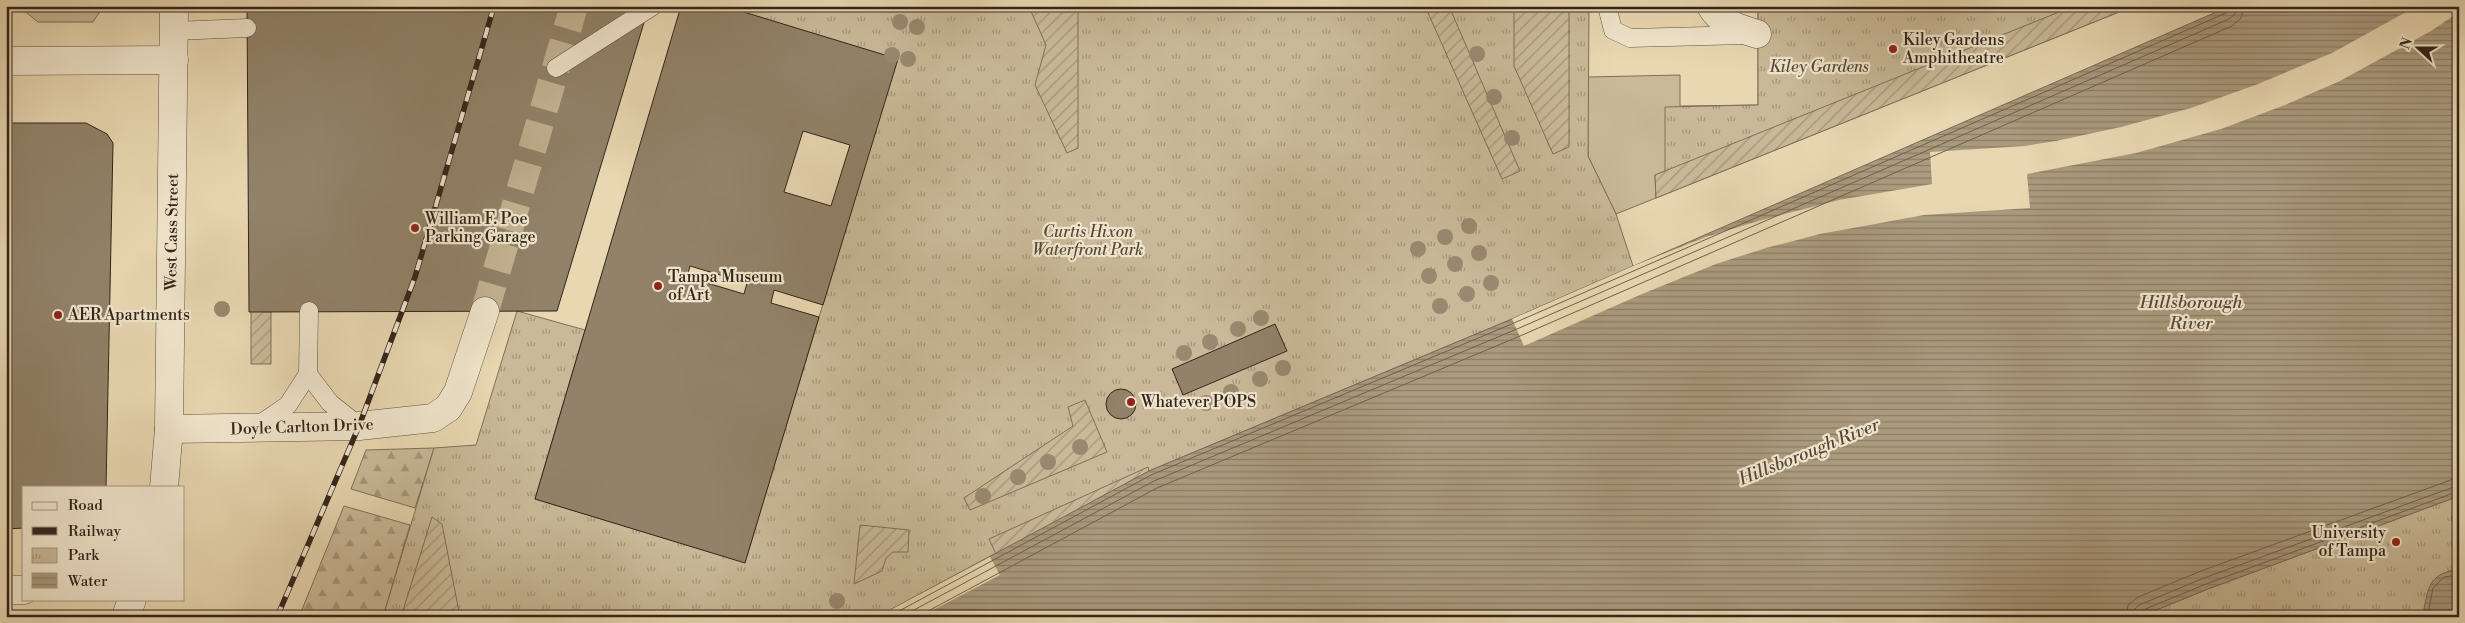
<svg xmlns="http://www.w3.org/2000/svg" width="2465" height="623" font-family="'Libre Bodoni',serif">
	<defs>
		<pattern id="forest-firs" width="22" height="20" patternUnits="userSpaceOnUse" patternTransform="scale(1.25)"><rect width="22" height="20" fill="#c9b998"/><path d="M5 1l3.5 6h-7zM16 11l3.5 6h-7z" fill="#a4967b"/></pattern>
		<pattern id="park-tufts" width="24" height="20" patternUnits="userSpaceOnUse" patternTransform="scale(1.25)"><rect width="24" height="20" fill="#c9b998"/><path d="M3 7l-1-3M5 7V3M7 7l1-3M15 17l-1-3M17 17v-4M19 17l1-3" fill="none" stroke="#a4967b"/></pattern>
		<pattern id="garden-furrows" width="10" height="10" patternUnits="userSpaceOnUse" patternTransform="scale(1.25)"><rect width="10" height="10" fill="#c9b998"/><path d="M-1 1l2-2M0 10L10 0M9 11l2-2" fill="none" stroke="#a4967b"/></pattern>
		<pattern id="water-rules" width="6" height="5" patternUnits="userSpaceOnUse" patternTransform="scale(1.25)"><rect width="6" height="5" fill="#aa9a7e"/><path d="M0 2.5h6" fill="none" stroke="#8b7d66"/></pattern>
	</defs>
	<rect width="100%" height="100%" fill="#e8d7b1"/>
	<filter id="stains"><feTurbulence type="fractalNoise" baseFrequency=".004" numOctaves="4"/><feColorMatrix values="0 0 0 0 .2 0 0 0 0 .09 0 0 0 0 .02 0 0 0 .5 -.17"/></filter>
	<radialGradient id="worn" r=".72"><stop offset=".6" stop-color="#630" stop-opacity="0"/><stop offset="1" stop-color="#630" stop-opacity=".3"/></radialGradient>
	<g fill="#c9b998" stroke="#7e6f5a">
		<path d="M18 6H100L99 13 93 22H38Z"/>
		<path d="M1758 6 1781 125 1656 175V198L1616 214 1588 156V77L1680 75V106L1758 105Z"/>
	</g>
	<g fill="url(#forest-firs)" stroke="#7e6f5a">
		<path d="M434 448 415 508 351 489 366 450Z"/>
		<path d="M344 506 410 525 383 617H299Z"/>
	</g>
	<g fill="url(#park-tufts)" stroke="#7e6f5a">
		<path d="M723 6H1589L1588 156 1616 214 1633 266 1512 319 1149 471 877 617H383L434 448 476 445 517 311 585 330 535 499 745 562 875 132Z"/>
		<path d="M1758 6H2134L1656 198 1655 175 1665 171V107L1758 105Z"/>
		<path d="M2459 496V617H2139L2208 589Z"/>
	</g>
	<g fill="url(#garden-furrows)" stroke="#7e6f5a">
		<path d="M1031 6H1078V148L1067 153 1035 85 1046 45 1030 9Z"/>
		<path d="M1425 6H1449L1520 171 1502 179Z"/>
		<path d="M1514 6H1569V147L1553 154 1514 66Z"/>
		<path d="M2074 6H2134L1656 198 1655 175Z"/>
		<path d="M251 311 271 312V364H251Z"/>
		<path d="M1085 400 1107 452 970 510 964 498 1073 426 1068 407Z"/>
		<path d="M1148 467 1149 471 996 554 989 539Z"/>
		<path d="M432 517 442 524 460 617H401Z"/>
		<path d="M860 525 909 530 908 552H893L886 558 882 571 854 584Z"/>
	</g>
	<g fill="url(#water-rules)" stroke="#7a6b57">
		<path d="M2230 6H2459V496L2208 589 2139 617H877L1149 471 1512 319Z"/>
		<path d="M2454 570 2459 576V617H2428L2424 609C2428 587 2430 575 2454 570Z"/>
	</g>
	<g fill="#e8d7b1">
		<path d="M2417 6H2459V12L2431 31 2340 81 2285 105 2221 129 2136 153 2027 174 2030 208 1924 215 1820 234 1766 248 1716 264 1642 294 1524 346 1512 319 1633 266 1706 237 1758 221 1839 200 1932 184 1930 152 2025 146 2056 141 2121 127 2191 108 2258 84 2332 53Z"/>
		<path d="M990 557 1000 575 920 617H877Z"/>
	</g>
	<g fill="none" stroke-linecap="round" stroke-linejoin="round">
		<g stroke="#6e604d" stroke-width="1">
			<path d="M888 617 1151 475 1514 323 2226 13 2230 6"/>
			<path d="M901 617 1154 481 1517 329 2229 19 2235 14 2236 6"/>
			<path d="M917 617 1157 488 1520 336 2232 26 2241 18 2244 6"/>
			<path d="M2126 617 2128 605 2138 597 2201 571 2459 477"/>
			<path d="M2133 617 2134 610 2139 605 2204 578 2459 485"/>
			<path d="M2140 617 2143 610 2206 584 2459 491"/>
			<path d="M2432 617 2429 608 2433 588 2444 577 2451 576 2459 579"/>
		</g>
	</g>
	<g fill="#918269" stroke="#32251c" fill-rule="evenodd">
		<path d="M247 6H649L557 311 249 312Z"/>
		<path d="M681 6H724L898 59 823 305 774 290 771 303 819 317 745 563 535 499ZM803 131 850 145 831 206 784 192ZM690 266 747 283 744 294 687 277Z"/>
		<path d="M6 123H86L107 134 113 143 106 487H24V528L6 529Z"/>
		<path d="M1275 324 1287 351 1183 395 1172 369Z"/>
		<circle cx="1121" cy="404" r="15"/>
	</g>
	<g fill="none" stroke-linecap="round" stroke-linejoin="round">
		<path stroke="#c4b393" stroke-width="28" stroke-dasharray="28 14" stroke-linecap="butt" d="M485 311 574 6"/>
		<g stroke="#605241" stroke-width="19">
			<g id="service">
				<path d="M1607 6 1613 30 1630 38 1746 35"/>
				<path d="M174 31 247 28"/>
				<path d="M556 68 653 6"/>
				<path d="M308 374 330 403 359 426"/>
				<path d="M257 426 288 405 308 374 309 311"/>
			</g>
		</g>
		<g stroke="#605241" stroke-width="29">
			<g id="minor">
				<path d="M1711 6C1720 23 1740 29 1757 34"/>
				<path d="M6 61 174 60"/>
				<path d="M169 429 359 426 433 418 448 408 458 392 485 311"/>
			</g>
		</g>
		<g stroke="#605241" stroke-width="29">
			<g id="tertiary">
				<path d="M164 487 169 429 174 6"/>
				<path d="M6 590H24"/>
				<path d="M126 617 132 599"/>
			</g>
		</g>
		<use href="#service" stroke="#f0e5cc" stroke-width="18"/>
		<use href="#minor" stroke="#f0e5cc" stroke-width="28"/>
		<use href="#tertiary" stroke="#f0e5cc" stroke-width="28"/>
		<g stroke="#32251c" stroke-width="5.5">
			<path id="rail" d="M277 617 359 426 415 277 494 6"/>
		</g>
		<use href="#rail" stroke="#f0e5cc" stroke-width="4" stroke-dasharray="11" stroke-linecap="butt"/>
	</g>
	<g fill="#998970">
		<circle cx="900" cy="22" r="8"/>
		<circle cx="917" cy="27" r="8"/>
		<circle cx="1477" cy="54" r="8"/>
		<circle cx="892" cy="55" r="8"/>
		<circle cx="908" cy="59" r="8"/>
		<circle cx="1494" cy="97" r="8"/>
		<circle cx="1512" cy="138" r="8"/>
		<circle cx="1469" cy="226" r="8"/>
		<circle cx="1445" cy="237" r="8"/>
		<circle cx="1418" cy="249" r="8"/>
		<circle cx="1479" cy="253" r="8"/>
		<circle cx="1455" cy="264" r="8"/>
		<circle cx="1429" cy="276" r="8"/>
		<circle cx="1491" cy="283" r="8"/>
		<circle cx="1467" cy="294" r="8"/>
		<circle cx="1440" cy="306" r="8"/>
		<circle cx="222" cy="309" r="8"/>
		<circle cx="1261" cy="318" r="8"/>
		<circle cx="1238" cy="329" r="8"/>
		<circle cx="1210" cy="342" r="8"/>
		<circle cx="1184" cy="353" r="8"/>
		<circle cx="1283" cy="368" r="8"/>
		<circle cx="1260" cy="379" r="8"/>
		<circle cx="1231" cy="392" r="8"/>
		<circle cx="1206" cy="403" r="8"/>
		<circle cx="1080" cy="447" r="8"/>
		<circle cx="1048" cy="462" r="8"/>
		<circle cx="1018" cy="477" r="8"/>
		<circle cx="983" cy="496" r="8"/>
		<circle cx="837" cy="601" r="8"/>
	</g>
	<g fill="#8f2418" stroke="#f0e5cc" stroke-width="2">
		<circle cx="1893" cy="49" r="5"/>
		<circle cx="415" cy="228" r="5"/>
		<circle cx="658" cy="286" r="5"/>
		<circle cx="58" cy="315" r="5"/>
		<circle cx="1131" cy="402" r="5"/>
		<circle cx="2396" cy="542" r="5"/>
	</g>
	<g text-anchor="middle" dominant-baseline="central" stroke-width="4.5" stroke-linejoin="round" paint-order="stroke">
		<g font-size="16" fill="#32251c" stroke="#f0e5cc" text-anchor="start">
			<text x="1903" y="40">Kiley Gardens<tspan x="1903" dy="18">Amphitheatre</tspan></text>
			<text x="425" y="219">William F. Poe<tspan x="425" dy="18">Parking Garage</tspan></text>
			<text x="668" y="277">Tampa Museum<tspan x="668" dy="18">of Art</tspan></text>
			<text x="68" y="315">AER Apartments</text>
			<text x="1141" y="402">Whatever POPS</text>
			<text x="2386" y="533" text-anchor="end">University<tspan x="2386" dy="18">of Tampa</tspan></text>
		</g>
		<g font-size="16" font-style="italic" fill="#584a3b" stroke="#f0e5cc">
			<text x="1819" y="67">Kiley Gardens</text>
			<text x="1088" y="232">Curtis Hixon<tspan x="1088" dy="18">Waterfront Park</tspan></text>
		</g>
		<g font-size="16" fill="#32251c" stroke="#f0e5cc">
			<text transform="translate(172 232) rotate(-89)">West Cass Street</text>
			<text transform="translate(302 427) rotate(-2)">Doyle Carlton Drive</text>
		</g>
		<g font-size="18" font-style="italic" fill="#564839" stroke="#f0e5cc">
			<text x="2191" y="302">Hillsborough<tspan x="2191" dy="21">River</tspan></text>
			<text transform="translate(1809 452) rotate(-22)">Hillsborough River</text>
		</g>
	</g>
	<rect width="2465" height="623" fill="none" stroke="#e8d7b1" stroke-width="25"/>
	<rect x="8" y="8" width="2450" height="608" fill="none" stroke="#32251c" stroke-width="2.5"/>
	<rect x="12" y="12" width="2440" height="598" fill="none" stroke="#32251c"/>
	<rect x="22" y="486" width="162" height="115" fill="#f0e5cc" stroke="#a49886"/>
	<rect x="32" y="502" width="25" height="8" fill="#f0e5cc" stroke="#a49886"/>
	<text x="68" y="510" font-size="15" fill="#32251c">Road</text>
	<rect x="32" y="527" width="25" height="8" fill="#32251c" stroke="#a49886"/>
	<text x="68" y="536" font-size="15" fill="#32251c">Railway</text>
	<rect x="32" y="548" width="25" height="15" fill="url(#park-tufts)" stroke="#a49886"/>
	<text x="68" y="560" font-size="15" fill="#32251c">Park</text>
	<rect x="32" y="573" width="25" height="15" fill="url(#water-rules)" stroke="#a49886"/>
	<text x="68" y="586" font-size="15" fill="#32251c">Water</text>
	<g transform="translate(2418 48) rotate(291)" stroke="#f0e5cc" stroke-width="4" paint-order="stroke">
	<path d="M0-4L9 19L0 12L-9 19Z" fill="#32251c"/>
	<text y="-8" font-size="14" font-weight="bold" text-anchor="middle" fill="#32251c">N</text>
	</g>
	<rect width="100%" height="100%" filter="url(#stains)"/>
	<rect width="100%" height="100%" fill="url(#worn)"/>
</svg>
